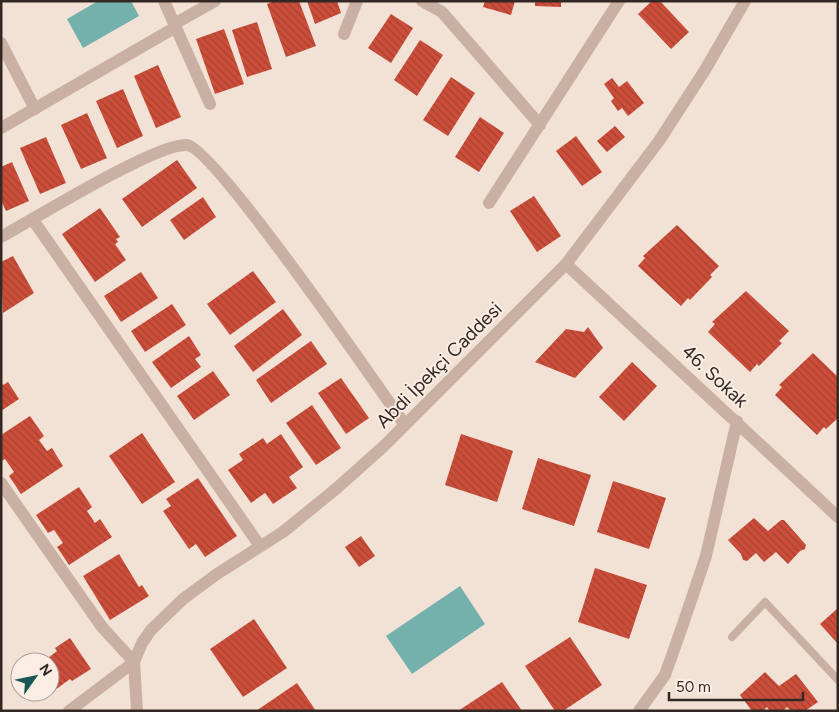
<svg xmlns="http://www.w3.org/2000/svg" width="839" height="712" font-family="Figtree,sans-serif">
	<defs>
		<pattern id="building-back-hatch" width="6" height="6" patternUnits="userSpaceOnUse" patternTransform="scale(1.25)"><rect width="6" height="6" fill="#cc4e3a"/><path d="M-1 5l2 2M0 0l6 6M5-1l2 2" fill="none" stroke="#a64131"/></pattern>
	</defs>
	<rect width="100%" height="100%" fill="#f2e2d6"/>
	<g fill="#74b0ac">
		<path d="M98 1H131L139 16 83 48 67 19Z"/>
		<path d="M460 586 485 624 412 674 386 636Z"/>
	</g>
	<g fill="url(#building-back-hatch)">
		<path d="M274 1H299L316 46 286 57 267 4Z"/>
		<path d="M307 1H337L341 13 315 24Z"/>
		<path d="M485 1H515L511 15 483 7Z"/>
		<path d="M535 1H561V7L535 6Z"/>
		<path d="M652 1H660L689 32 671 49 638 14Z"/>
		<path d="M391 14 413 28 391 63 368 48Z"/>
		<path d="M257 22 272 69 247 77 232 30Z"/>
		<path d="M224 29 244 84 215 94 196 39Z"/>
		<path d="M420 40 443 55 417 96 394 80Z"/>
		<path d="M158 65 181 117 156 128 134 76Z"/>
		<path d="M451 77 475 93 448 136 423 120Z"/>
		<path d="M612 78 619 87 627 81 644 103 628 116 622 108 618 111 611 101 614 98 604 84Z"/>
		<path d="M123 89 143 136 117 148 96 101Z"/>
		<path d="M87 113 107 158 81 169 61 125Z"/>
		<path d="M480 117 504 133 479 172 455 157Z"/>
		<path d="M615 126 625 137 607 152 597 141Z"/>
		<path d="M576 136 602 172 582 186 556 151Z"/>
		<path d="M46 137 66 183 40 194 20 148Z"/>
		<path d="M177 160 197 188 142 227 122 199Z"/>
		<path d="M12 162 29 201 6 211 1 200V167Z"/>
		<path d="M534 196 561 236 537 252 510 211Z"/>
		<path d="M203 197 216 217 184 240 170 220Z"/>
		<path d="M100 208 120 237 116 239 118 242 115 244 126 260 95 282 62 234Z"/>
		<path d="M677 225 719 266 710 275 712 277 690 300 688 298 681 306 638 266 645 258 643 256Z"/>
		<path d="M13 256 34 293 3 313 1 262Z"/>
		<path d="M253 271 276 302 230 335 207 304Z"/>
		<path d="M141 272 158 298 121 322 104 296Z"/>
		<path d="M746 291 789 331 779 341 782 343 759 366 757 364 750 372 708 332 715 324 712 322Z"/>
		<path d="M172 304 186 325 145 352 131 331Z"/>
		<path d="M283 309 302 335 253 372 234 346Z"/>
		<path d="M588 327 603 348 575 378 535 362 566 329 584 332Z"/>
		<path d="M189 336 201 355 195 359 201 367 171 388 152 362Z"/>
		<path d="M311 341 327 364 271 403 256 380Z"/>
		<path d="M813 353 838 377V418L826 429 824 427 817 435 775 395 782 387 779 385Z"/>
		<path d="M632 362 657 386 624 421 599 397Z"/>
		<path d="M213 371 230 395 194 420 177 396Z"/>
		<path d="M341 378 369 418 346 434 318 393Z"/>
		<path d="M8 382 19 399 1 411V383L3 385Z"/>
		<path d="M312 405 341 448 316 465 286 423Z"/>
		<path d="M30 416 44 436 39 440 47 451 52 448 63 466 21 494 9 476 14 472 5 459 1 461V435Z"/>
		<path d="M142 433 175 482 142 504 109 456Z"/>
		<path d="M281 434 303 467 289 477 297 488 273 504 265 493 251 503 228 470 243 460 239 454 263 438 267 444Z"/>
		<path d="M461 434 513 451 497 502 445 485Z"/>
		<path d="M538 458 591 475 574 526 522 509Z"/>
		<path d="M198 478 237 536 205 557 196 544 189 549 163 511 171 506 166 499Z"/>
		<path d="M613 481 666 498 649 549 597 532Z"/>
		<path d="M79 487 92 507 87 511 95 523 100 519 112 537 69 565 57 547 63 543 54 530 48 533 36 515Z"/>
		<path d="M754 518 768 531 781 520H784L806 545 805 549 800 551 788 564 776 552 764 562 756 553 747 561 743 560 741 554 728 540Z"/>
		<path d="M361 536 375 556 359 567 345 547Z"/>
		<path d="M119 554 139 587 142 585 149 596 110 620 83 576Z"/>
		<path d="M595 568 647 585 629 639 578 622Z"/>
		<path d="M838 608V644L820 624Z"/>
		<path d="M254 619 287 668 243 697 210 649Z"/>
		<path d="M570 637 602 685 563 711H555L525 666Z"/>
		<path d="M70 638 91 669 72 681 70 679 51 693 50 662H43L57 651 55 648Z"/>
		<path d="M765 672 779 686 796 674 818 702 805 711H791L787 707 783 711H770L767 707 763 711H752L740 695Z"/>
		<path d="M502 682 522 711H458Z"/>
		<path d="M297 683 316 711H256Z"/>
	</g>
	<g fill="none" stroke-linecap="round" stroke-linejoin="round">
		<path stroke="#cab0a2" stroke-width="8" d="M732 637 765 602 838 680"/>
		<g stroke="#cab0a2" stroke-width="12">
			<path d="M164 1 210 104"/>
			<path d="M422 1 442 12 540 125"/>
			<path d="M174 24 215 1"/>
			<path d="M344 34 357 1"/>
			<path d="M1 43 35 109"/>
			<path d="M1 128 176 27"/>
			<path d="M489 203 619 1"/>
			<path d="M33 220 260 546"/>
			<path d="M1 237C34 219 158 142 187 145 214 148 379 388 405 425"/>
			<path d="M566 264 838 517"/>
			<path d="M1 483 102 627 134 662 69 711"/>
			<path d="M639 711 665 675 682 627 706 556 737 421"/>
		</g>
		<path stroke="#cab0a2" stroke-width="12" d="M137 711 134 662 142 643 151 630 183 599 217 574 283 532 337 488 384 446 566 264 659 141 705 70 745 1"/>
	</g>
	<g text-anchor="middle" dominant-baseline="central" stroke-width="4" stroke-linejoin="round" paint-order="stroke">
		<g font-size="19" fill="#342825" stroke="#faede3">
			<text transform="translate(439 365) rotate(-45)">Abdi İpekçi Caddesi</text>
			<text transform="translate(715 376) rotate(43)">46. Sokak</text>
		</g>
	</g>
	<rect width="839" height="712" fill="none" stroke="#342825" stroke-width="5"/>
	<g transform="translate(35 677) rotate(57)"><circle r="24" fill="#faede3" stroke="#ab9e97"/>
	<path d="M0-4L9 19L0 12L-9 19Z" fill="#195855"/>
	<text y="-8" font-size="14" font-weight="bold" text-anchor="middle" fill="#342825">N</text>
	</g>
	<path d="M669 692v8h134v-8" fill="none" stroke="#342825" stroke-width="2.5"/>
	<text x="676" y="692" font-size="15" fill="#342825" stroke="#faede3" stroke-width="4" paint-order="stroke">50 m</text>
</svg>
